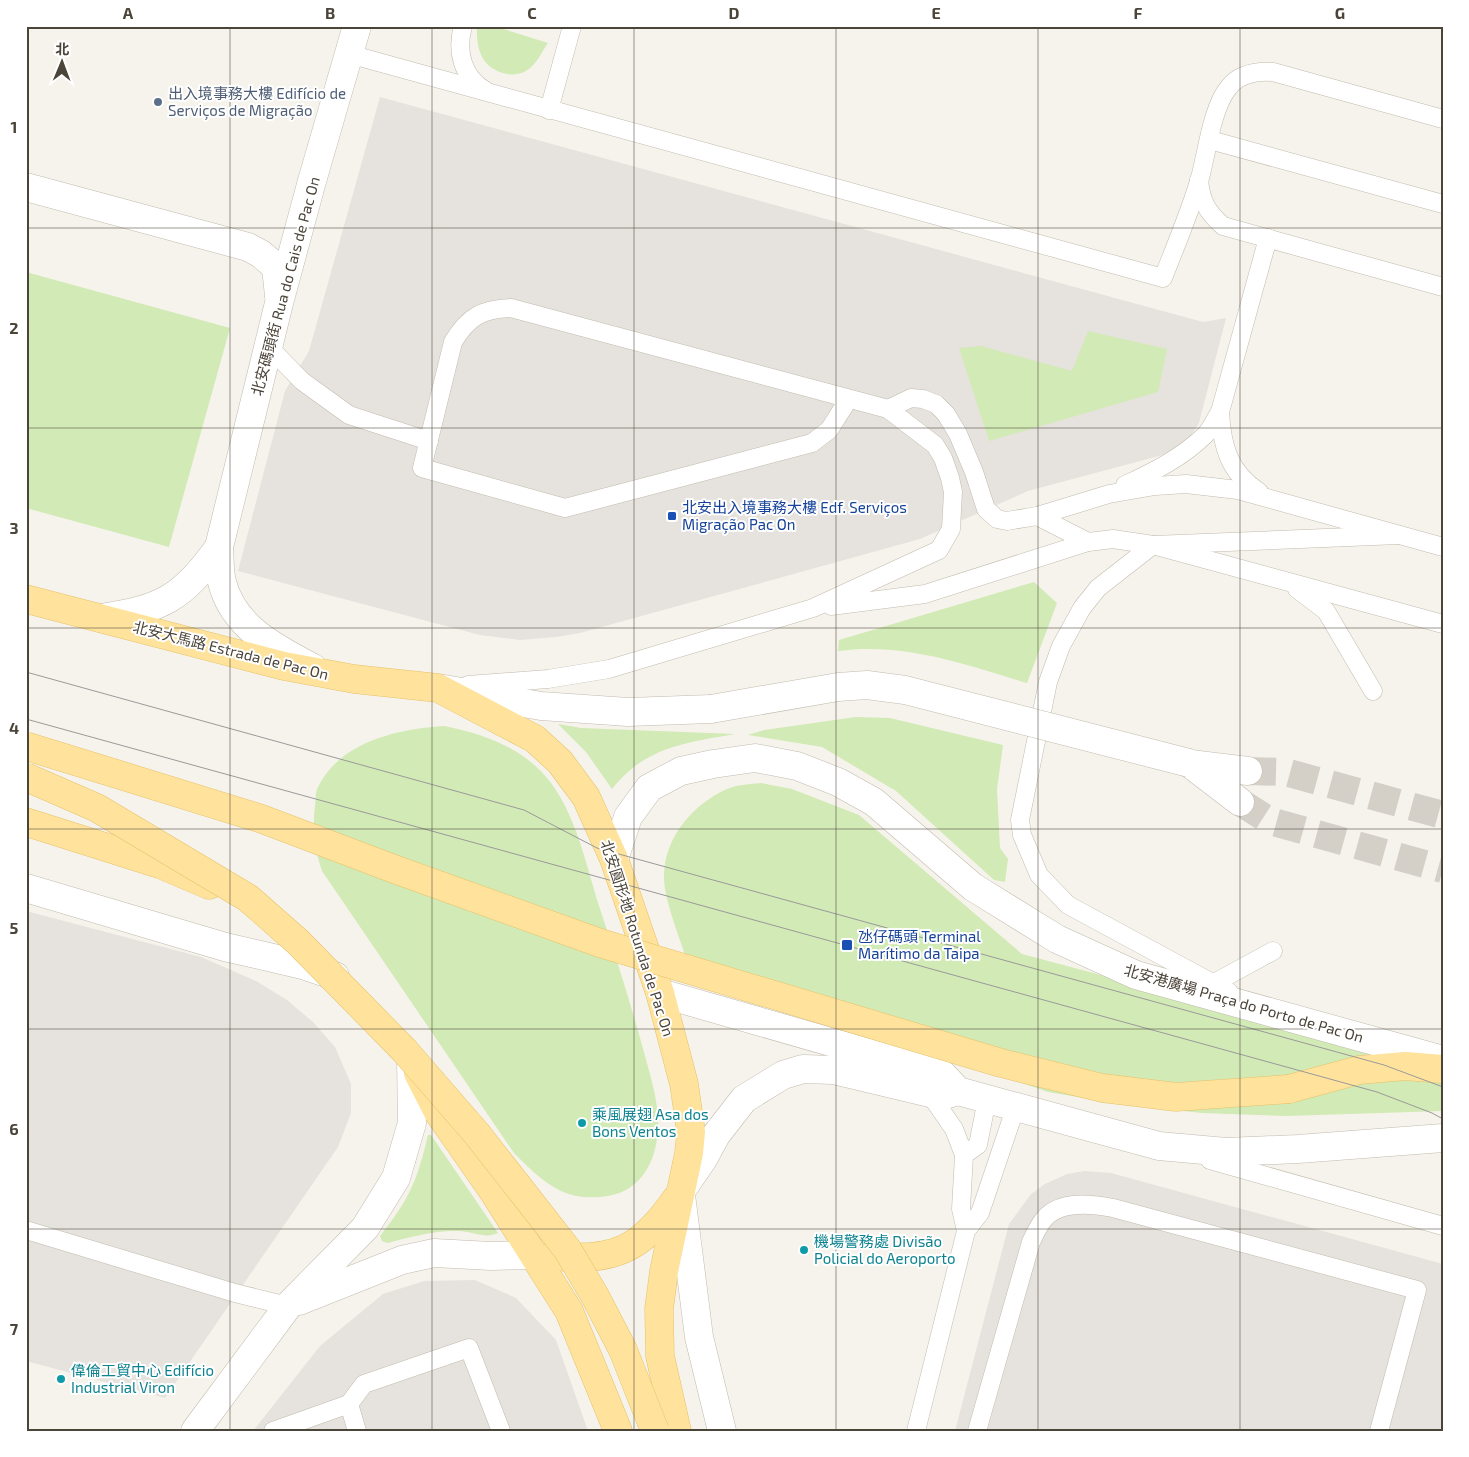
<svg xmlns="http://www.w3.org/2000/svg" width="1469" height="1457" font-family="'Exo 2','Noto Sans SC',sans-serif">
	<rect width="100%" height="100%" fill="#f6f3ec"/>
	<g fill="#e6e2dd">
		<path d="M380 97 1203 322 1226 318 1199 423 1188 440 1170 453 1028 491 920 539 580 633 556 637 520 640 480 635 238 571 285 391 309 351Z"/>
		<path d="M26 911 201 957 256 981 287 1000 313 1022 335 1047 351 1084V1113L338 1147 165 1398 26 1361Z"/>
		<path d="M1085 1171 1111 1173 1443 1264V1431H955L1009 1224 1031 1194 1045 1184 1067 1174Z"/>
		<path d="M475 1280 516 1298 556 1340 588 1431H253L320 1346 383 1294 424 1281Z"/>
	</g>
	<g fill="#d2eab5">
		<path d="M477 26H494L548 43C541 53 537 64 526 71 521 74 513 75 507 74 482 69 476 50 477 26Z"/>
		<path d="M26 272 230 328 169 547 26 508Z"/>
		<path d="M1088 331 1167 349 1158 392 989 441 959 348 981 346 1072 371Z"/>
		<path d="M1034 582 1057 603 1027 683C964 664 904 642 838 651L839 640Z"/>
		<path d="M856 717 890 718 1003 745 997 789 1000 848 1008 859 1005 882 994 880 896 791 822 747 748 735 764 730Z"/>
		<path d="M558 724 581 728 735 734C685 743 645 747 612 789L586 752Z"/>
		<path d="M444 726C484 734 525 748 551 783 578 819 587 870 601 912 617 960 632 1008 645 1056 651 1078 659 1104 658 1127 657 1159 643 1190 608 1196 564 1203 543 1182 514 1153L322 871C314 846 312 832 315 806 316 800 315 793 318 787 340 742 397 729 444 726Z"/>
		<path d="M761 783 792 789 859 815 1022 954 1427 1062 1443 1070V1111L1287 1116 1202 1113 1125 1105 1048 1092 690 970C682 944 670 916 665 889 658 845 689 806 727 789 736 785 750 784 761 783Z"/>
		<path d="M428 1135H431L498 1233C486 1239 474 1232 460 1231 435 1230 411 1237 387 1243L382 1241 380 1236C410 1198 417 1181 428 1135Z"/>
	</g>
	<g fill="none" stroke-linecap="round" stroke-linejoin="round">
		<g stroke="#d4d0c8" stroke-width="28" stroke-dasharray="28 14" stroke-linecap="butt">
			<path d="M1248 771 1285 772 1443 815"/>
			<path d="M1240 802 1270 821 1443 869"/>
		</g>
		<g stroke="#c2bbae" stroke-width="19">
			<g id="service">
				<path d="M463 26C456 51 462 77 486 91"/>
				<path d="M349 54 1163 278C1176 245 1190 212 1200 178 1207 152 1212 107 1229 87 1240 73 1257 71 1273 72L1443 119"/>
				<path d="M549 110 572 26"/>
				<path d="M1210 140 1443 204"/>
				<path d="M1199 180C1201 201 1207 212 1223 226L1443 287"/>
				<path d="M269 347 302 381 349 415 429 441"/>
				<path d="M888 409 911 398 923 399 936 404 946 414 958 434 974 472 986 509 997 519 1007 521 1037 516 1109 494 1155 486 1186 484 1238 490 1443 547"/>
				<path d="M1125 485C1153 472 1183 457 1205 435 1211 429 1215 419 1220 412"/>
				<path d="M1259 492C1229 472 1222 447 1220 412L1268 238"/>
				<path d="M1037 516 1088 542"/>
				<path d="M1297 589 1326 611 1373 691"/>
				<path d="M831 606 925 594 1088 542 1113 539 1153 545 1443 624"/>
				<path d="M468 685 548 679 609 669 813 608 939 550 951 529 953 492 950 478 943 458 935 445 888 409 511 308C482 309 468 317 453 342L422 468 565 508 812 443 829 430 848 400"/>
				<path d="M1205 988 1273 951"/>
				<path d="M1229 992 1068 905 1039 875 1022 835 1020 820 1048 682 1061 646 1082 608 1098 588 1153 545 1399 535"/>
				<path d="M929 1093 954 1129 964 1155 961 1209 966 1231"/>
				<path d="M964 1155 978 1145 987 1099"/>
				<path d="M1210 1160 1443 1226"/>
				<path d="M26 1230 235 1293 288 1306"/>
				<path d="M349 1404 364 1384 469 1348 501 1431"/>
				<path d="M273 1431 349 1404 357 1431"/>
				<path d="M916 1431 966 1231 980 1213 1016 1106"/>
				<path d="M977 1431 1031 1242C1035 1234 1039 1224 1045 1218 1061 1200 1092 1204 1113 1208L1417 1290 1379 1431"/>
			</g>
		</g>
		<g stroke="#c2bbae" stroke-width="29">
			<g id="minor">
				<path d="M26 187 248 247 261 254 276 267 279 296"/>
				<path d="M101 618C162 609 183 598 219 547"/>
				<path d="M313 668C275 648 233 627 222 582 219 571 220 558 219 547L279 303 312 181 357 26"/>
				<path d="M444 689 541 706 628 712 711 709"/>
				<path d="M1189 763 1240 802"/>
				<path d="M1190 764 1248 771"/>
				<path d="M614 859 628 817 649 788 681 771 713 764 755 758 797 766 838 782 874 802 973 887 1057 939 1136 975 1443 1060"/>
				<path d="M26 888 225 947 303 965 335 976"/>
				<path d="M660 993 942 1074 958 1091 1159 1146 1226 1152 1298 1149 1443 1138"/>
				<path d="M681 1191 703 1159 716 1135 744 1099 783 1075 803 1069 833 1070 942 1096 958 1091"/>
			</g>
		</g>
		<g stroke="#c2bbae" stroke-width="29">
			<g id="tertiary">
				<path d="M681 1195 699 1337 722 1431"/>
				<path d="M299 1301 402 1260 434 1253 491 1256 533 1255"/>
				<path d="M195 1431 288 1306 365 1228 396 1178 412 1123 411 1059"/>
			</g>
		</g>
		<g stroke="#e6c16a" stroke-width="29">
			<g id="primary">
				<path d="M26 599 284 666 354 679 438 688 535 739 560 762 586 797 614 859 660 993 684 1084 691 1132 689 1153 664 1271 659 1309 660 1356 677 1431"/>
				<path d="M26 822 162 865 209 885"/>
				<path d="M418 1073 438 1112 493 1191 569 1311 618 1431"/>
				<path d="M1289 1089 1359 1070 1405 1066 1443 1069"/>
				<path d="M552 1256C614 1262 641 1250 676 1199"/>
			</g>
		</g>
		<use href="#service" stroke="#fff" stroke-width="18"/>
		<use href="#minor" stroke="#fff" stroke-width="28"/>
		<use href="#tertiary" stroke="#fff" stroke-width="28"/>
		<use href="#primary" stroke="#ffe39c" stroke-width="28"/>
		<g stroke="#9a9a9a" stroke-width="1">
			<path d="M26 672 524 810 597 848 1384 1065 1443 1087"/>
			<path d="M26 719 1377 1092 1432 1113 1443 1119"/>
		</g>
		<g stroke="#c2bbae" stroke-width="29" stroke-linecap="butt">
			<path id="minor-bridge" d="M711 709 838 687 867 685 905 690 1189 763"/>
		</g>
		<g stroke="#e6c16a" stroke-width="29" stroke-linecap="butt">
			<g id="primary-bridge">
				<path d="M26 746 262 819 394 869 600 943 1001 1063 1102 1088 1176 1097 1289 1089"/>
				<path d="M26 777 97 808 248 898 298 942 404 1050 477 1134 567 1249 595 1296 623 1350 655 1431"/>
			</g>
		</g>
		<use href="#minor-bridge" stroke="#fff" stroke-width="28"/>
		<use href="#primary-bridge" stroke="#ffe39c" stroke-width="28"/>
	</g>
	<path fill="none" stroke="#4b4439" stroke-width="1" stroke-opacity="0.55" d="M230 26V1431M432 26V1431M634 26V1431M836 26V1431M1038 26V1431M1240 26V1431M26 228H1443M26 428H1443M26 628H1443M26 829H1443M26 1029H1443M26 1229H1443"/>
	<circle fill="#5c6f8a" stroke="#fff" stroke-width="2" cx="158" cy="102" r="5"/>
	<g fill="#1a4fb4" stroke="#fff" stroke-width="2">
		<rect x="667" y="511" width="10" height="10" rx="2.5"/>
		<rect x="841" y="939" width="12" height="12" rx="2.5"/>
	</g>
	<g fill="#0f9aa8" stroke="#fff" stroke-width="2">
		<circle cx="582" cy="1123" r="5"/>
		<circle cx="804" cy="1250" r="5"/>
		<circle cx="61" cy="1379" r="5"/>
	</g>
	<g text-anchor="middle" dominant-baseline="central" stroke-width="4" stroke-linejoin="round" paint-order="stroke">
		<g font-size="15" fill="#4e5e75" stroke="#fff" text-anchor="start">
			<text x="168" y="93">出入境事務大樓 Edifício de<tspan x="168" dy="17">Serviços de Migração</tspan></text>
		</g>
		<g font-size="15" fill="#4b4439" stroke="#fff">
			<text transform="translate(285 286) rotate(-75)">北安碼頭街 Rua do Cais de Pac On</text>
			<text transform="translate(231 650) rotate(14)">北安大馬路 Estrada de Pac On</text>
			<text transform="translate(638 938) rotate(72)">北安圓形地 Rotunda de Pac On</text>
			<text transform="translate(1244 1003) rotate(16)">北安港廣場 Praça do Porto de Pac On</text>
		</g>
		<g font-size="15" fill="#164399" stroke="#fff" text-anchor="start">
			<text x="682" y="507">北安出入境事務大樓 Edf. Serviços<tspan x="682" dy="17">Migração Pac On</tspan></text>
			<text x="858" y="936">氹仔碼頭 Terminal<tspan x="858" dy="17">Marítimo da Taipa</tspan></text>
		</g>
		<g font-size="15" fill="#0d838f" stroke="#fff" text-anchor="start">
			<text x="592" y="1114">乘風展翅 Asa dos<tspan x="592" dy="17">Bons Ventos</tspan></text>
			<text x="814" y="1241">機場警務處 Divisão<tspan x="814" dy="17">Policial do Aeroporto</tspan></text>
			<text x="71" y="1370">偉倫工貿中心 Edifício<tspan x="71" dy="17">Industrial Viron</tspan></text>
		</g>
	</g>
	<rect width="1469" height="1457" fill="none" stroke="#ffffff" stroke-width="55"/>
	<g transform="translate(62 62) rotate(1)" stroke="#ffffff" stroke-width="4" paint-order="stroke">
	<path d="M0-4L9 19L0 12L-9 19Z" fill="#4b4439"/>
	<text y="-8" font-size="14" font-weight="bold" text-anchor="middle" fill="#4b4439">北</text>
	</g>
	<rect x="28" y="28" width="1414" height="1402" fill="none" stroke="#4b4439" stroke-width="2"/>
	<g font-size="16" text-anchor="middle" font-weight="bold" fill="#4b4439">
		<text x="128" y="19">A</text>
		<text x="330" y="19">B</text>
		<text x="532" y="19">C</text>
		<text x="734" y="19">D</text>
		<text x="936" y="19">E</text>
		<text x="1138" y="19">F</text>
		<text x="1340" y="19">G</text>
		<text x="14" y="133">1</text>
		<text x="14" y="334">2</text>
		<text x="14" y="534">3</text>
		<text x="14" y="734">4</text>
		<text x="14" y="934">5</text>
		<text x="14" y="1135">6</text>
		<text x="14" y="1335">7</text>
	</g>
</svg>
